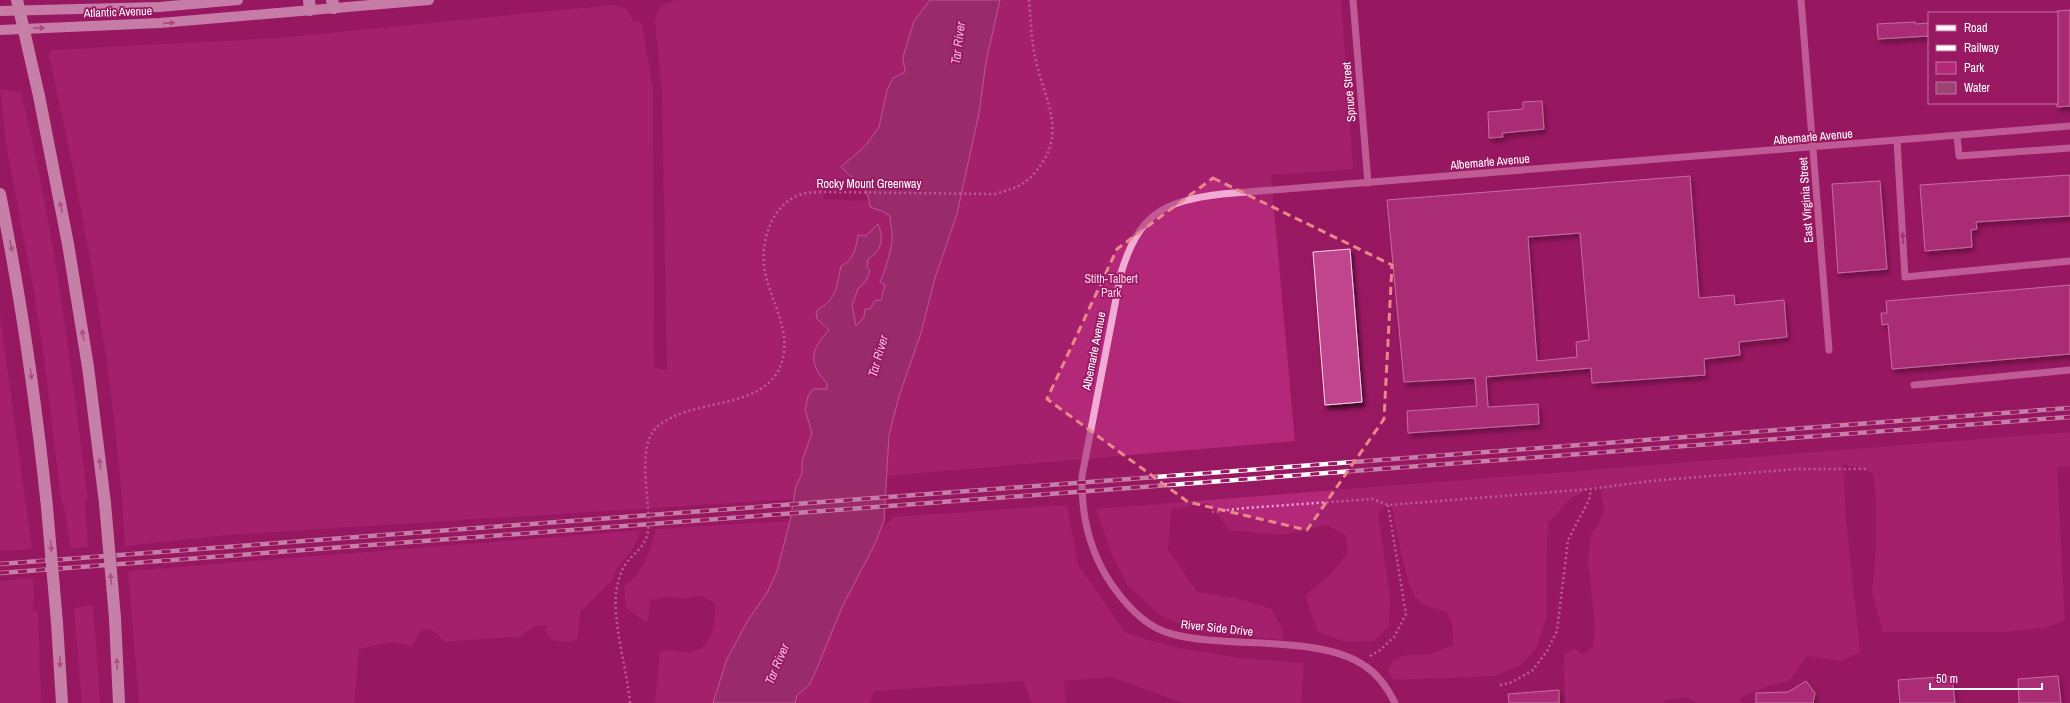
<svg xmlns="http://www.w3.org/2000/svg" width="2070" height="703" font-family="'Archivo Narrow',sans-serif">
	<defs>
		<filter id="shadow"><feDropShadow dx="2.5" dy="4.5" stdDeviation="2" flood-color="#0009"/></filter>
	</defs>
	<rect width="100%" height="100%" fill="#981861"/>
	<g fill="#b4287a">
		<path d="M678 0H930L914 21 903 57 905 72 893 78 887 90 879 127 866 145 851 158 848 174 859 180 864 187 825 186 823 199 869 201 870 207 882 211 890 216C890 222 891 226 892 232 894 244 885 271 880 282L885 285C883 297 878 300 870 309 865 314 862 321 856 327L852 305 858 288 866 281 870 270 867 267 866 236 858 235C856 249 854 260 841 266 837 281 837 297 822 305L817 319 829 331C796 362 828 362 827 389H821L805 410 812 433 802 461V474L796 486 794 499 228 535 125 546C116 381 85 218 49 56L51 50 279 38 613 5 627 9 633 22H639L642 24 653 89 654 368 667 370 662 93 655 22C657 8 663 2 678 0Z"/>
		<path d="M1000 0H1341L1353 169 1271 175 1295 441 885 476 889 435 899 396 921 333 935 278 957 214 979 113 986 62Z"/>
		<path d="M0 89 21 92C54 226 71 364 88 501L85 502 88 547 71 548 65 512 61 499 44 357 32 281 7 150Z"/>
		<path d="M0 315 32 549 0 551Z"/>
		<path d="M2070 432V466L2057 467 2065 620 2048 627 2005 632H1883L1872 593 1876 548V499L1873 473 1843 464 1846 518 1860 652 1840 661 1807 656 1789 681 1769 686 1740 698V703H1698L1687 697 1664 700V703H1565L1564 654 1574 649 1583 655 1593 646 1595 627 1588 561 1591 534 1598 525 1604 509 1600 485 1571 498 1548 523 1546 573 1547 616 1536 649 1521 665 1494 676 1393 680 1388 671 1393 660 1406 655H1428L1453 645V627L1447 612C1438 609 1426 607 1419 601 1405 589 1396 521 1390 501L1378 513 1390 598 1389 626 1374 641 1346 642 1318 632 1305 596 1333 572 1348 552 1345 534 1326 525 1284 535 1230 530 1208 503 1171 509 1168 549 1197 592 1237 598 1271 609 1281 626 1284 640 1198 632 1160 615 1128 586 1112 555 1096 509Z"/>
		<path d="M1067 505 1078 565 1125 632 1148 640 1180 648 1239 658 1304 663 1301 703H1183L1111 677 1064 681 1066 703H1032L1023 681 874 691 870 703H790L860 552 893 517Z"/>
		<path d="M790 521 774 580 727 659 713 703H655L660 652C670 648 678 652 688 652 713 651 715 624 715 604L703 596 685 598 667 597 650 600 649 615 646 622 626 608 624 586C644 572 650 551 656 529Z"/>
		<path d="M641 530 632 551 617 568 612 580 580 612 577 640 565 642 552 640 547 634 546 625 534 626 518 638 508 637 444 642C438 633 433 629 422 629L412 646 393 642 371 646 359 650 354 703H139L128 571Z"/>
		<path d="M33 578 34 600 32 612 38 611 41 703H0V581Z"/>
		<path d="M93 605 100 703H82L74 608Z"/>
	</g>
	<path fill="#9c4376" stroke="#f39fd2" d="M930 0H1000L986 62 979 113 957 214 935 278 921 333 899 396 889 435 884 521 874 546 843 605 815 673 809 685 797 695 795 703H713L727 659 747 622 768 591 777 571 790 521 796 486 802 474V461L812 433 805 410 808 396 813 389H827V383C807 363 811 349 829 330L817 319 816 312C820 307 827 304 830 300 838 290 838 277 841 266 854 260 856 248 858 235L866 236 878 224C884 238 882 251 868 259L867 267 870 270 866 281 858 289 852 305 856 326 864 317 865 309H870L875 300H881L885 285 880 282C885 271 894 244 892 232 891 226 890 222 890 216L882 211 870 207C867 181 856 183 841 167L866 145 879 127 887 90 893 78 905 72 903 57 914 21Z"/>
	<g fill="#c0458d" stroke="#fcd4eb" fill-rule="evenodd" filter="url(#shadow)">
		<path d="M2070 10V106L2057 107V11Z"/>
		<path d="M1915 22V24L1929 23V36L1878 39 1877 24Z"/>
		<path d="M1542 101 1544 129 1502 133 1503 137 1489 138 1488 112 1523 109V102Z"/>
		<path d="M2070 175V216L1976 222 1977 229 1971 230 1972 247 1925 251 1920 185Z"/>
		<path d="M1690 176 1699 298 1734 295 1735 305 1784 300 1787 337 1739 342 1740 355 1704 359 1705 375 1592 383 1591 368 1486 377 1488 407 1538 404 1539 424 1408 433 1407 411 1477 406 1475 378 1404 382 1387 200ZM1580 233 1589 340 1576 342 1577 357 1537 361 1528 237Z"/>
		<path d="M1880 181 1887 269 1838 273 1832 184Z"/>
		<path d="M1350 249 1362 402 1325 405 1313 252Z"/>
		<path d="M2070 285V354L1892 369 1888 324 1882 325 1881 313H1887L1886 301Z"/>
		<path d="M1952 676 1955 703H1900L1898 680Z"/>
		<path d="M2058 676 2061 703H2019L2018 679Z"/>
		<path d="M1806 681 1815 693 1813 703H1756V693L1788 692Z"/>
		<path d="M1559 690V703H1509L1508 694Z"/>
	</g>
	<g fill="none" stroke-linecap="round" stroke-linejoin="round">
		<g stroke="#f1acd5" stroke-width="2.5" stroke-dasharray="2 3" stroke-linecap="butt">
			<path d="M1212 512 1245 508 1373 499 1388 505 1591 489 1650 481 1797 469H1868"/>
			<path d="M1370 656 1380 650 1394 637 1406 614 1388 505"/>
			<path d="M1500 685 1510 683 1532 671 1547 651 1557 631 1568 540 1589 500 1591 489"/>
			<path d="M630 703C627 670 613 624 616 593 617 585 620 572 625 565 633 553 646 547 648 531 652 505 634 446 658 426 692 398 762 410 780 367 794 334 771 303 765 272 759 242 772 200 806 193 813 192 821 192 829 192L995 194C1019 187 1027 185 1042 163 1065 129 1044 97 1036 61 1031 41 1031 20 1029 0"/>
		</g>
		<g stroke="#f1acd5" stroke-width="7">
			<path d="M1353 0 1368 183"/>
			<path d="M1801 0 1829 350"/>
			<path d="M1957 136 1959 156 2070 148"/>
			<path d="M1897 141 1905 277 2070 261"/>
			<path d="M1914 385 2070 370"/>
			<path d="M1395 703C1388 689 1379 675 1365 666 1320 634 1227 649 1172 634 1147 628 1126 605 1112 585 1090 553 1081 515 1082 476L1121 273C1139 214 1163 201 1222 194L2070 126"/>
		</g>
		<g stroke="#fff6fb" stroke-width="10">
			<path d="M0 11 159 7 238 0"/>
			<path d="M0 30 160 23 429 0"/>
		</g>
		<g stroke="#fff" stroke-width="12">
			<path d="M309 0 310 10"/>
			<path d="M332 0 334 8"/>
			<path d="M39 96 68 244 88 367 105 503"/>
			<path d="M0 194C21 298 36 402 47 507"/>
			<path d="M115 618 119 703"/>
			<path d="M57 623 62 703"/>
		</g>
		<g stroke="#fff" stroke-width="4.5">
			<g id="rail">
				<path d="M0 564 2070 408"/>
				<path d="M0 573 2070 417"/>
			</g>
		</g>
		<use href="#rail" stroke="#981861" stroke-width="3" stroke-dasharray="9" stroke-linecap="butt"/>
		<g stroke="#fff" stroke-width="12">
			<path d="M17 0 39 96"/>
			<path d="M105 503 115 618"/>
			<path d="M47 507 57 623"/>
		</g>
	</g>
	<defs><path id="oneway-solid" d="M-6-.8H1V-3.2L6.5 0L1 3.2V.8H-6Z"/></defs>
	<g fill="#c67ca6">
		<use href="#oneway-solid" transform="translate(169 23) rotate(-5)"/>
		<use href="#oneway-solid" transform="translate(39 28) rotate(-2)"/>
	</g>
	<g fill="#cc8cb0">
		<use href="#oneway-solid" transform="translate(61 207) rotate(-102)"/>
		<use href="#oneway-solid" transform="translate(11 246) rotate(78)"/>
		<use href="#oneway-solid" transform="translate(83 335) rotate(-99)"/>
		<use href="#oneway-solid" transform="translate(31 374) rotate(82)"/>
		<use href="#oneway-solid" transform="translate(100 464) rotate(-97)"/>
		<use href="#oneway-solid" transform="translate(51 546) rotate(85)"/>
		<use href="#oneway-solid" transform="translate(111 579) rotate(-95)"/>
		<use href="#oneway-solid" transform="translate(60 662) rotate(87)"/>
		<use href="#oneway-solid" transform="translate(117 664) rotate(-93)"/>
	</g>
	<use fill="#b74c8a" href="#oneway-solid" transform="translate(1903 238) rotate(-93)"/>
	<path d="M0 0H2070V703H0ZM1213 178 1392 265 1384 419 1307 530 1188 502 1047 399 1117 249Z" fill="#981861" fill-opacity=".55" fill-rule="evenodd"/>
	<path fill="none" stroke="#e88989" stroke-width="3" stroke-dasharray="8 5" stroke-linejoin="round" d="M1213 178 1392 265 1384 419 1307 530 1188 502 1047 399 1117 249Z"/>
	<g text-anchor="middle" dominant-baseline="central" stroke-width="3.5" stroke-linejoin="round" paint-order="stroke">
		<g font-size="12" fill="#fff" stroke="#981861">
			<text transform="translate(118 12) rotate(-2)">Atlantic Avenue</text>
			<text transform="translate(1349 92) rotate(-95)">Spruce Street</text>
			<text transform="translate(1813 137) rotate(-5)">Albemarle Avenue</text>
			<text transform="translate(1490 162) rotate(-5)">Albemarle Avenue</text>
			<text x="869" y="184">Rocky Mount Greenway</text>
			<text transform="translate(1806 200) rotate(-94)">East Virginia Street</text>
			<text transform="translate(1094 351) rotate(-79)">Albemarle Avenue</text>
			<text transform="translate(1217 628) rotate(6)">River Side Drive</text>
		</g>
		<g font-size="12" fill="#fcd4eb" stroke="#981861">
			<text x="1111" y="279">Stith-Talbert<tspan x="1111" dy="14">Park</tspan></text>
		</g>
		<g font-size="13" font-style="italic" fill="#f8b9de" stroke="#981861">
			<text transform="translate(958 43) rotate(-83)">Tar River</text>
			<text transform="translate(878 356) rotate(-74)">Tar River</text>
			<text transform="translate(777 664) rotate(-67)">Tar River</text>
		</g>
	</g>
	<rect x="1928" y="12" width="130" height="92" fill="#981861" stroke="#c174a0"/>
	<rect x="1936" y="25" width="20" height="6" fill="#fff6fb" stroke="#c174a0"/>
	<text x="1964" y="32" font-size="12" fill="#ffffff">Road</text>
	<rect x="1936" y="45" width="20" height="6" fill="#ffffff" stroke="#c174a0"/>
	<text x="1964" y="52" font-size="12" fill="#ffffff">Railway</text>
	<rect x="1936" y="62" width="20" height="12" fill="#b4287a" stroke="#c174a0"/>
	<text x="1964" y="72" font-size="12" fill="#ffffff">Park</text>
	<rect x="1936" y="82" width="20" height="12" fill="#9c4376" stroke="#c174a0"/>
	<text x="1964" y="92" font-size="12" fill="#ffffff">Water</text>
	<path d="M1930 683v6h112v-6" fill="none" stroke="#ffffff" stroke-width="2"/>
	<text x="1936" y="683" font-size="12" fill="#ffffff" stroke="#981861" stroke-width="3" paint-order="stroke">50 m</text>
</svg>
